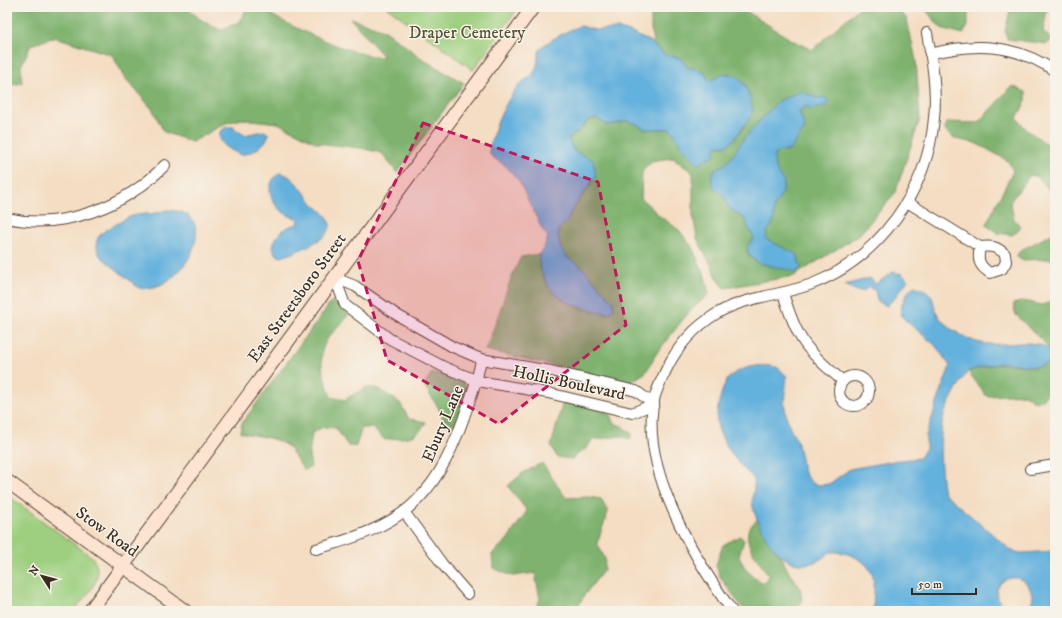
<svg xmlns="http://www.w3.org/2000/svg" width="1062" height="618" font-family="'IM FELL DW Pica',serif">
	<rect width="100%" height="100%" fill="#f7f3e8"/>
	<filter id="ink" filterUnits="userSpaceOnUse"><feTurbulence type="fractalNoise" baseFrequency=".025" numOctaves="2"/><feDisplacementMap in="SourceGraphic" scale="8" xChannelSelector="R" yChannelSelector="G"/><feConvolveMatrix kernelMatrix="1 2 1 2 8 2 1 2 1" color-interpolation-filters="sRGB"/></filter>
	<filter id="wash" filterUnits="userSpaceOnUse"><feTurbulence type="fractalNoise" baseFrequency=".012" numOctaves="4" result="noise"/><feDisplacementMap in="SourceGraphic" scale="16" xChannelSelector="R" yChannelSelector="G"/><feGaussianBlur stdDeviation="0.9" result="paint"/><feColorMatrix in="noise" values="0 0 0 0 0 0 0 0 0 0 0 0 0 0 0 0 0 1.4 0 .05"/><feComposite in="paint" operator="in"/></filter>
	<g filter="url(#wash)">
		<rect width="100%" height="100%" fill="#f4ddc2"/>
		<g fill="#9dcf7f" stroke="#6c7c4e">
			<path d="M387 7H519L473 70Z"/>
			<path d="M7 495 92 557C107 579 87 593 74 611H7Z"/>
		</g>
		<g fill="#7eb26e" stroke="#5c6e46">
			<path d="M7 7H186L200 19 220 30 240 22 247 7H262L263 10C287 25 356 58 384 57L350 18 384 30 427 62 464 83 397 173 382 153 360 148 317 143 278 123 242 119 226 123 192 142 164 132 153 110 126 79 112 55 55 37 31 45 21 66 22 83 7 86Z"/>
			<path d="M651 7H740L790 39 812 50 860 7H896L907 19 916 61 920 119 895 193 859 235 794 276 725 288 719 281 697 238 693 215V173L673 158 652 161 642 172 641 198 661 217 679 230 692 247 704 274 709 294 691 310 677 327 656 354 646 372 631 382 621 381 485 350C499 320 505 287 521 257L541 254C538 262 541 264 542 272 548 298 584 314 609 313L614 309 613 301 607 295 581 266 568 258 561 249 558 237 559 229 568 220 571 212 596 176C587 165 571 150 568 138L579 131 588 120 598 118 606 125H610L626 121 635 123 644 129H671L683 147 698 163 705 159 717 146 741 131 753 111 745 84 736 77 730 74 708 81 706 74 699 70 687 67 677 57 665 55 653 44 651 28Z"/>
			<path d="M923 7H968V26L963 34 941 28Z"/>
			<path d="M1011 7H1048L1043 31 1052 40 1047 44 1007 39 1005 31Z"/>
			<path d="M1012 86 1026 92V101L1017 118 1027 130 1055 150V196L1038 177 1030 175 1010 202 1014 219 1021 227 1013 235 998 233 986 225 1013 171 1008 161 989 150 975 143 955 139 945 131 946 122 978 123Z"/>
			<path d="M1055 231V259L1021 260 1016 256 1021 250 1052 234Z"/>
			<path d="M1055 300V385L1042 400 1035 402 1025 394 986 396 968 371C994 364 1009 361 1035 368L1052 351 1016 315 1013 304 1024 301 1042 305Z"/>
			<path d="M332 301 348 314C344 324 335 329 328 338 315 356 325 378 331 397L344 400 367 387 379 389 400 403 409 419 426 422C416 442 402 436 385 440L372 428H362L356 446H348L336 428 323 427 312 433 309 455 311 467 304 470C299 464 295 456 290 449 278 436 256 437 240 432L242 423Z"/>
			<path d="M432 372 462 380 467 388 455 425 443 419 438 407 424 386Z"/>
			<path d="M563 402 601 409 610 414 613 423 622 426 632 434 630 439 620 436 592 440 588 447 571 459 557 457 551 446Z"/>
			<path d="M542 463 566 498 588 497 601 499 608 512 597 543 605 559 604 570 585 594 576 611H535L540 599 535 573 512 576 493 568 492 554 507 540 527 511 508 486 523 473Z"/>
			<path d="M758 519 766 536 782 558 789 573 800 587 802 602 794 611H745L720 577 716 565 723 545 740 536 744 540 739 556 746 570 762 583 769 577C763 563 742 546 749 528 751 525 755 522 758 519Z"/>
		</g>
		<g fill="#64b1dd" stroke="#506e7e">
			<path d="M581 26 595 30 619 29 627 31 649 41 665 55 681 58 687 67 699 70 706 74 708 81C714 80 719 75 725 74 745 72 750 97 753 111L748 120 733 141 727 145 717 146 714 151 716 155 705 159 700 165 682 147 671 129H644L635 123 626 121 610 125 603 123 597 118 588 120 579 131 568 138 574 151 593 160 596 176 571 212 568 220 559 229 558 237 561 249 568 258 581 266 607 295 613 301 614 309 609 313C600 313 592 310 584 308 558 301 546 290 539 263 537 256 546 245 548 237L542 229 519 181 506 166 491 156 489 152C492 131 505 101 519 85 523 80 529 79 533 74 540 64 536 57 541 48 544 43 574 27 581 26Z"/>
			<path d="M801 91 817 98 825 97 829 102C825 109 818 107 811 110L806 106 799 111 805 128 789 151H779L774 156C774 167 777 174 784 182L783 192 774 207V221L767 232 766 239 798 255 799 263 802 266 797 272 759 263 749 256 747 247 754 238 747 226 746 220 729 208 723 195 714 188 711 179 715 169 724 165 731 158 745 137 778 101Z"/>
			<path d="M226 127H233L244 135 264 131 269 134C265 147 253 152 241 155 232 151 217 144 220 132Z"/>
			<path d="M279 173C292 173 304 193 312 202 319 210 336 219 328 232 323 241 291 254 281 257 263 251 280 225 296 225L299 221 297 218C278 215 258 190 279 173Z"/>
			<path d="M166 210C227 209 184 295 139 288L100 256C91 237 101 233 115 225 121 222 126 218 132 216 143 213 155 215 166 210Z"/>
			<path d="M893 272 902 274 908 280 893 300 887 306 877 301 875 290 868 287 864 291H857L845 285 870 278 876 284Z"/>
			<path d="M914 286C939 293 929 300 939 317 945 326 959 334 969 339 998 353 1028 333 1052 351 1051 377 1020 362 1005 363 993 363 980 368 968 371 959 384 951 398 945 412 938 430 940 474 944 493L1012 551 1021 553 1055 551V611H1023L1028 608 1033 599C1026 555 970 590 1012 611H874C872 600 876 587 873 577 868 559 847 551 830 552 793 586 762 542 753 507 751 498 755 488 754 479 738 463 722 446 717 423 716 417 718 409 719 402 721 395 723 386 728 379 738 367 761 363 776 367 780 368 784 374 787 377L784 401 786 415 790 428 797 440 804 473 812 483 818 485 829 484 850 469 899 460 920 458 926 448V435L950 366 935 345 904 319 900 313C902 303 906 292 914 286Z"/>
		</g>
	</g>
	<g filter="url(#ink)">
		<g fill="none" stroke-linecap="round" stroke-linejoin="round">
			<g stroke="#574537" stroke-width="12">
				<g id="street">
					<path d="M930 54C976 42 1015 44 1055 71"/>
					<path d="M907 202 980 247C977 260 979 266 990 273L1002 269 1006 262 1005 254C996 246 991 246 980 247"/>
					<path d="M7 218C63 231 126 206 165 165"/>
					<path d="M335 278 345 305 390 339 446 368 478 381 548 393 632 413 654 404"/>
					<path d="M335 278 355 286 397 315 453 347 481 359 551 371 636 391 654 404"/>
					<path d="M783 293C797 339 805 350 843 381"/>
					<circle cx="854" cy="391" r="15"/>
					<path d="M1030 469 1055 465"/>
					<path d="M405 513 443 565 468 594"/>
					<path d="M316 549C400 526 433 503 463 420 470 399 478 380 481 359"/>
					<path d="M732 611C694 558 637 464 655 396 658 386 663 377 667 368 678 346 695 327 716 314 746 296 780 296 812 284 879 258 928 190 934 118 937 90 932 61 927 33"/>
				</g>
			</g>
			<g stroke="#574537" stroke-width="15">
				<g id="secondary">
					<path d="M7 481 185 611"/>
					<path d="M90 611 533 7"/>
				</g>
			</g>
			<use href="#street" stroke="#fff" stroke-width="10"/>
			<use href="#secondary" stroke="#fde4d1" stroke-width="13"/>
		</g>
	</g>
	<path fill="#c2185b" fill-opacity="0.2" stroke="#c2185b" stroke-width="3" stroke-dasharray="8 5" stroke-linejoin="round" d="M423 123 598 182 626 325 499 424 387 360 358 261Z"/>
	<g text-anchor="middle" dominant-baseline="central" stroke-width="3" stroke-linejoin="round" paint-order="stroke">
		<g font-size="17" fill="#545336" stroke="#f7f3e8">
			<text x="467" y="33">Draper Cemetery</text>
		</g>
		<g font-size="17" fill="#3b2a1e" stroke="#f7f3e8">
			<text transform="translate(297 298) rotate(-54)">East Streetsboro Street</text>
			<text transform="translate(569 383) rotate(12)">Hollis Boulevard</text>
			<text transform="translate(443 424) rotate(-67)">Ebury Lane</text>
			<text transform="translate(107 532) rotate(36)">Stow Road</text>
		</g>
	</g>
	<rect width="1062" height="618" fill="none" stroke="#f7f3e8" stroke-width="24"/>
	<g transform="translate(42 576) rotate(306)" stroke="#f7f3e8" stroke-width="3" paint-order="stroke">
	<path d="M0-3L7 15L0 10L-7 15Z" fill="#3b2a1e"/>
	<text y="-6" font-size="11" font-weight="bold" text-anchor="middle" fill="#3b2a1e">N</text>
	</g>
	<path d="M912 588v6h64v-6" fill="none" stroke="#3b2a1e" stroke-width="2"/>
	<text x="918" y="588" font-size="12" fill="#3b2a1e" stroke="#f7f3e8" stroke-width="3" paint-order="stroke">50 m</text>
</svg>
